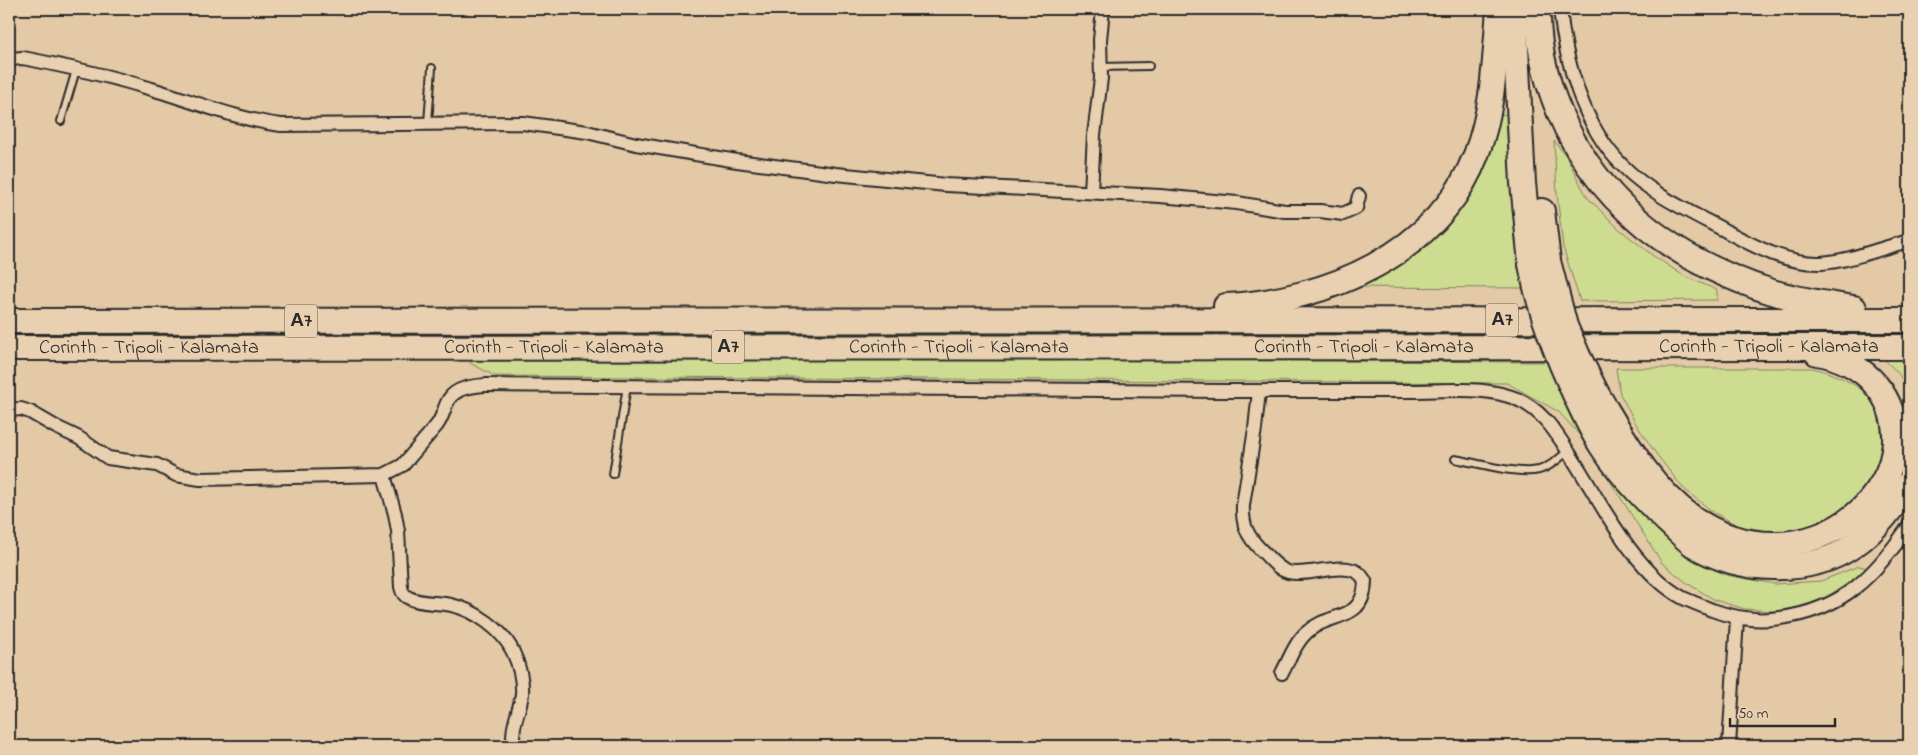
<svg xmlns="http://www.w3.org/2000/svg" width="1918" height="755" font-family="'Indie Flower',sans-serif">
	<rect width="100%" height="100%" fill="#e4c9a6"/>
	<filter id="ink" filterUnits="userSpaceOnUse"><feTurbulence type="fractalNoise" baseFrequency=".02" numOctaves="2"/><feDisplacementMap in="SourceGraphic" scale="10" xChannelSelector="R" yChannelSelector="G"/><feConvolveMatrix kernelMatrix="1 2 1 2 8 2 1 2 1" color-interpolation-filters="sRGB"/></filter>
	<g filter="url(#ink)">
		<g fill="#cddc90" stroke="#7c845e">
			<path d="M1495 113 1507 115C1510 174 1513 231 1527 288L1334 287 1421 240Z"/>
			<path d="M1554 141 1566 156 1587 197 1618 228 1652 255 1684 276 1717 290V300L1580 301 1563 247 1557 194Z"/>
			<path d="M1909 329V337L9 338V330Z"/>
			<path d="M1877 352 1909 353V393L1899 374Z"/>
			<path d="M475 357 1549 362 1644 517 1686 556 1726 575 1775 584 1821 581 1859 566 1871 569 1828 596 1798 609 1771 611 1745 609 1715 600 1687 583 1662 563 1584 440 1559 412 1507 383 495 376 470 363Z"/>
			<path d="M1616 368H1813C1844 376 1886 396 1887 433 1888 446 1885 460 1884 472L1824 531 1766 534 1737 525 1713 512 1683 488 1657 455 1638 427 1620 394Z"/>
		</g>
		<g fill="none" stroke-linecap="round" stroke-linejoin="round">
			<g stroke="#2b2b2b" stroke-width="10">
				<g id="lane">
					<path d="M1101 67 1149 66"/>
					<path d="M61 121 76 70"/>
					<path d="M428 123 432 68"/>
					<path d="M1455 459C1478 463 1517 475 1539 470 1550 467 1560 458 1568 451"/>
					<path d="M613 474 627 386"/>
				</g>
			</g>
			<g stroke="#2b2b2b" stroke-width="16">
				<g id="street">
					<path d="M1560 9C1565 61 1584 128 1622 165 1649 193 1690 212 1724 230 1754 246 1786 264 1821 263 1851 261 1880 248 1909 241"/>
					<path d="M9 59 23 58C64 66 106 75 145 87 191 100 234 119 281 125L523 123 587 132 636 144 737 161 836 174 946 185 1160 196 1237 203 1285 211H1320L1343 214 1356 208 1359 196"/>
					<path d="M1091 192 1094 135 1101 78 1100 40 1103 9"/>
					<path d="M1259 391 1255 429 1243 505C1242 525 1247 536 1261 550 1269 557 1277 569 1288 572 1308 577 1340 562 1357 572 1360 573 1363 578 1365 581 1364 624 1330 610 1306 633 1295 643 1289 660 1282 673"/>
					<path d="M9 410 21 409 30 412 56 427 79 438 108 458 157 465 176 475 200 479 384 475 403 465 437 425C443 417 444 407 449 399 457 387 474 386 486 385 732 388 978 389 1223 391 1286 391 1349 391 1412 391 1441 391 1478 387 1505 395 1541 404 1558 435 1576 464 1604 508 1635 572 1683 598 1692 602 1702 606 1712 610 1735 618 1756 622 1780 618 1843 610 1875 575 1909 526"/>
					<path d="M384 475 395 514 398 531 401 587C402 592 404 596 409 598 421 604 438 602 451 605 475 610 503 630 513 652 519 664 523 681 522 694 520 711 510 728 514 746"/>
					<path d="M1729 746 1737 619"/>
				</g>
			</g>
			<g stroke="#2b2b2b" stroke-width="28">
				<g id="highway">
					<path d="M1514 9 1523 183 1531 264"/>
					<path d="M1538 9C1537 50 1549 92 1567 129 1609 213 1684 264 1772 292 1798 300 1827 304 1854 308"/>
					<path d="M1542 211 1548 261"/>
					<path d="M1226 306C1326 301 1438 254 1476 155 1494 109 1495 57 1499 9"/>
					<path d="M9 321 1909 320"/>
					<path id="s1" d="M9 348 1909 347"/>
					<path d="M1598 396C1624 439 1651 489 1693 518 1717 535 1745 544 1775 544 1832 545 1892 500 1895 441 1896 421 1889 400 1876 385 1862 368 1839 356 1817 353"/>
					<path d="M1578 401C1585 416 1592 431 1601 445 1619 473 1642 497 1666 520 1675 528 1684 538 1694 545 1738 573 1811 576 1854 545 1877 529 1894 506 1909 483"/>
				</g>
			</g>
			<use href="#lane" stroke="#e8d0b0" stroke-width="6"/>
			<use href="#street" stroke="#e8d0b0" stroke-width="12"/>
			<use href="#highway" stroke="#e8d0b0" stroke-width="24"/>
			<g stroke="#2b2b2b" stroke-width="28" stroke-linecap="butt">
				<g id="highway-bridge">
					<path d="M1548 261 1565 326 1578 356 1598 396"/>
					<path d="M1531 264C1540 313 1557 356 1578 401"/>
				</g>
			</g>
			<use href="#highway-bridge" stroke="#e8d0b0" stroke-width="24"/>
		</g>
	</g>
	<g text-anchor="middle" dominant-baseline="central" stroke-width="4" stroke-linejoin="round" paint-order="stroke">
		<g fill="#e8d0b0" stroke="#645c53" stroke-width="1">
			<rect x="1486" y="303.5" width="32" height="33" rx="4"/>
			<rect x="285" y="304.5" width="32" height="33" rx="4"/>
			<rect x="712" y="330.5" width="32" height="33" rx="4"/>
		</g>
		<g font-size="19" font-weight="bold" fill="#2b2b2b">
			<text x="1502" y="320">Α7</text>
			<text x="301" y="321">Α7</text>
			<text x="728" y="347">Α7</text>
		</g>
		<g font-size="20" fill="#2b2b2b" stroke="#e8d0b0">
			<text stroke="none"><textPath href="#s1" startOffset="950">Corinth - Tripoli - Kalamata</textPath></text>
			<text stroke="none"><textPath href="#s1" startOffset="1355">Corinth - Tripoli - Kalamata</textPath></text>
			<text stroke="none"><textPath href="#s1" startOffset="1760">Corinth - Tripoli - Kalamata</textPath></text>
			<text stroke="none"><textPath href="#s1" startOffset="140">Corinth - Tripoli - Kalamata</textPath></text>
			<text stroke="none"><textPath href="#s1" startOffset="545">Corinth - Tripoli - Kalamata</textPath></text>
		</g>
	</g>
	<rect width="1918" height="755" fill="none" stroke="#e8d0b0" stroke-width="30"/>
	<rect x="15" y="15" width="1888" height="725" fill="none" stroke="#2b2b2b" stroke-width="2" filter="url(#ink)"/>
	<path d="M1730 718v8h105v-8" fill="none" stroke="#2b2b2b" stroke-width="2.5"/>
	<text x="1738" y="718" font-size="15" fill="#2b2b2b" stroke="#e8d0b0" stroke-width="4" paint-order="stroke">50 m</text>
</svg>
